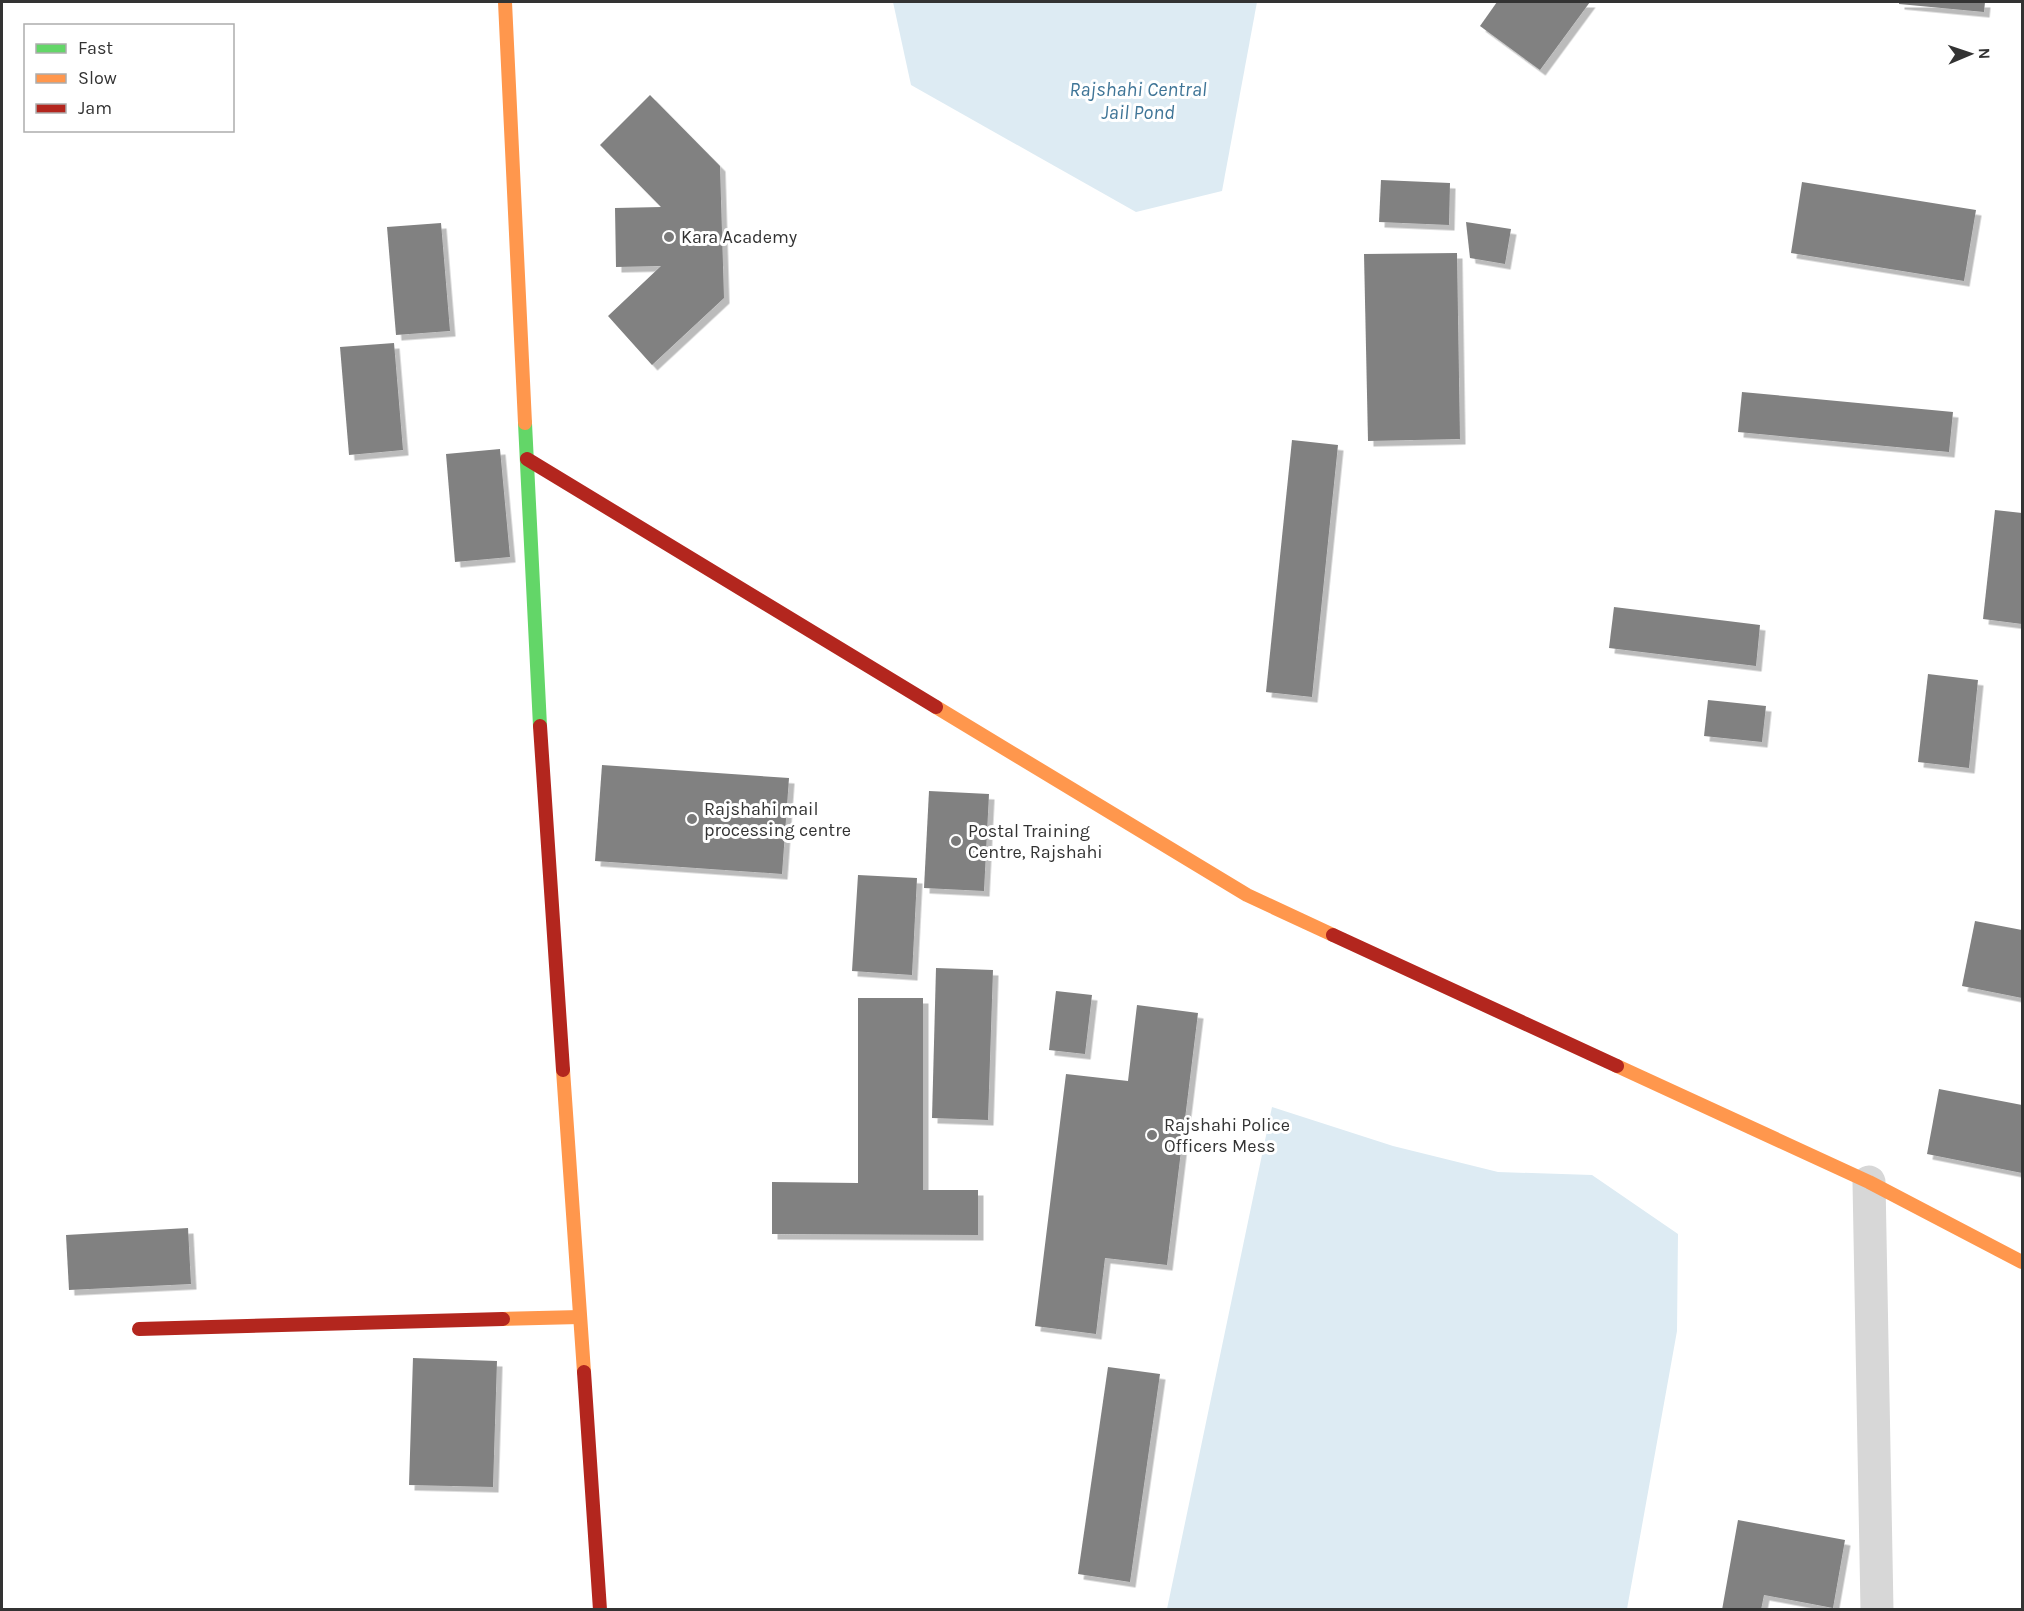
<svg xmlns="http://www.w3.org/2000/svg" width="2024" height="1611" font-family="Karla,sans-serif">
	<defs>
		<filter id="shadow"><feDropShadow dx="5.5" dy="5.5" stdDeviation="0" flood-color="#0004"/></filter>
	</defs>
	<rect width="100%" height="100%" fill="#fff"/>
	<g fill="#ddebf3">
		<path d="M893 2H1257L1222 191 1136 212 911 85Z"/>
		<path d="M1272 1107 1393 1146 1498 1172 1592 1175 1678 1234 1677 1331 1627 1609H1167Z"/>
	</g>
	<g fill="#818181" filter="url(#shadow)">
		<path d="M1497 2H1590L1540 70 1480 26Z"/>
		<path d="M1899 2H1985L1984 12 1899 4Z"/>
		<path d="M650 95 720 166 724 298 652 365 608 316 661 266 616 267 615 208 661 207 600 145Z"/>
		<path d="M1381 180 1450 183 1449 225 1379 222Z"/>
		<path d="M1802 182 1976 210 1964 281 1791 253Z"/>
		<path d="M1466 222 1511 229 1505 264 1470 258Z"/>
		<path d="M441 223 450 331 396 335 387 227Z"/>
		<path d="M1457 253 1460 439 1368 441 1364 254Z"/>
		<path d="M394 343 403 450 349 455 340 347Z"/>
		<path d="M1742 392 1953 412 1949 452 1738 432Z"/>
		<path d="M1292 440 1338 445 1312 697 1266 692Z"/>
		<path d="M500 449 510 557 455 562 446 454Z"/>
		<path d="M1995 510 2022 513V624L1983 619Z"/>
		<path d="M1614 607 1760 625 1756 666 1609 648Z"/>
		<path d="M1928 674 1978 680 1969 768 1918 762Z"/>
		<path d="M1708 700 1766 706 1762 742 1704 736Z"/>
		<path d="M602 765 789 778 782 874 595 861Z"/>
		<path d="M929 791 989 794 984 891 924 888Z"/>
		<path d="M858 875 917 878 912 975 852 971Z"/>
		<path d="M1975 921 2022 930V998L1962 986Z"/>
		<path d="M936 968 993 970 988 1120 932 1118Z"/>
		<path d="M1056 991 1092 995 1085 1054 1049 1050Z"/>
		<path d="M858 998H923V1190H978V1235L772 1234V1182L858 1183Z"/>
		<path d="M1137 1005 1198 1013 1167 1265 1105 1258 1096 1334 1035 1326 1066 1074 1128 1081Z"/>
		<path d="M1939 1089 2022 1105V1173L1927 1154Z"/>
		<path d="M188 1228 191 1284 69 1290 66 1235Z"/>
		<path d="M413 1358 497 1361 493 1487 409 1485Z"/>
		<path d="M1108 1367 1160 1374 1130 1582 1078 1574Z"/>
		<path d="M1738 1520 1845 1540 1833 1608 1764 1595 1761 1610H1722Z"/>
	</g>
	<g fill="none" stroke-linecap="round" stroke-linejoin="round">
		<path stroke="#d7d7d7" stroke-width="33" d="M1869 1182 1877 1610"/>
		<path stroke="#63d668" stroke-width="14" d="M525 423 540 726"/>
		<g stroke="#ff974d" stroke-width="14">
			<path d="M505 2 525 423"/>
			<path d="M936 707 1247 895 1333 935"/>
			<path d="M1617 1066 1869 1182 2022 1262"/>
			<path d="M563 1070 584 1372"/>
			<path d="M503 1319 580 1317"/>
		</g>
		<g stroke="#b3261e" stroke-width="14">
			<path d="M527 459 936 707"/>
			<path d="M540 726 563 1070"/>
			<path d="M1333 935 1617 1066"/>
			<path d="M139 1329 503 1319"/>
			<path d="M584 1372 600 1610"/>
		</g>
	</g>
	<g fill="#7a7a7a" stroke="#fff" stroke-width="2">
		<circle cx="669" cy="237" r="6"/>
		<circle cx="692" cy="819" r="6"/>
		<circle cx="956" cy="841" r="6"/>
		<circle cx="1152" cy="1135" r="6"/>
	</g>
	<g text-anchor="middle" dominant-baseline="central" stroke-width="6" stroke-linejoin="round" paint-order="stroke">
		<g font-size="18" fill="#333" stroke="#fff" text-anchor="start">
			<text x="681" y="237">Kara Academy</text>
			<text x="704" y="809">Rajshahi mail<tspan x="704" dy="21">processing centre</tspan></text>
			<text x="968" y="831">Postal Training<tspan x="968" dy="21">Centre, Rajshahi</tspan></text>
			<text x="1164" y="1125">Rajshahi Police<tspan x="1164" dy="21">Officers Mess</tspan></text>
		</g>
		<g font-size="20" font-style="italic" fill="#3f7597" stroke="#fff">
			<text x="1138" y="89">Rajshahi Central<tspan x="1138" dy="23">Jail Pond</tspan></text>
		</g>
	</g>
	<rect width="2024" height="1611" fill="none" stroke="#333333" stroke-width="6"/>
	<rect x="24" y="24" width="210" height="108" fill="#ffffff" stroke="#adadad" stroke-width="1.5"/>
	<rect x="36" y="44" width="30" height="9" fill="#63d668" stroke="#adadad" stroke-width="1.5"/>
	<text x="78" y="54" font-size="18" fill="#333333">Fast</text>
	<rect x="36" y="74" width="30" height="9" fill="#ff974d" stroke="#adadad" stroke-width="1.5"/>
	<text x="78" y="84" font-size="18" fill="#333333">Slow</text>
	<rect x="36" y="104" width="30" height="9" fill="#b3261e" stroke="#adadad" stroke-width="1.5"/>
	<text x="78" y="114" font-size="18" fill="#333333">Jam</text>
	<g transform="translate(1970 54) rotate(88)" stroke="#ffffff" stroke-width="4.5" paint-order="stroke">
	<path d="M0-4.5L10 22L0 15L-10 22Z" fill="#333333"/>
	<text y="-9" font-size="16" font-weight="bold" text-anchor="middle" fill="#333333">N</text>
	</g>
</svg>
